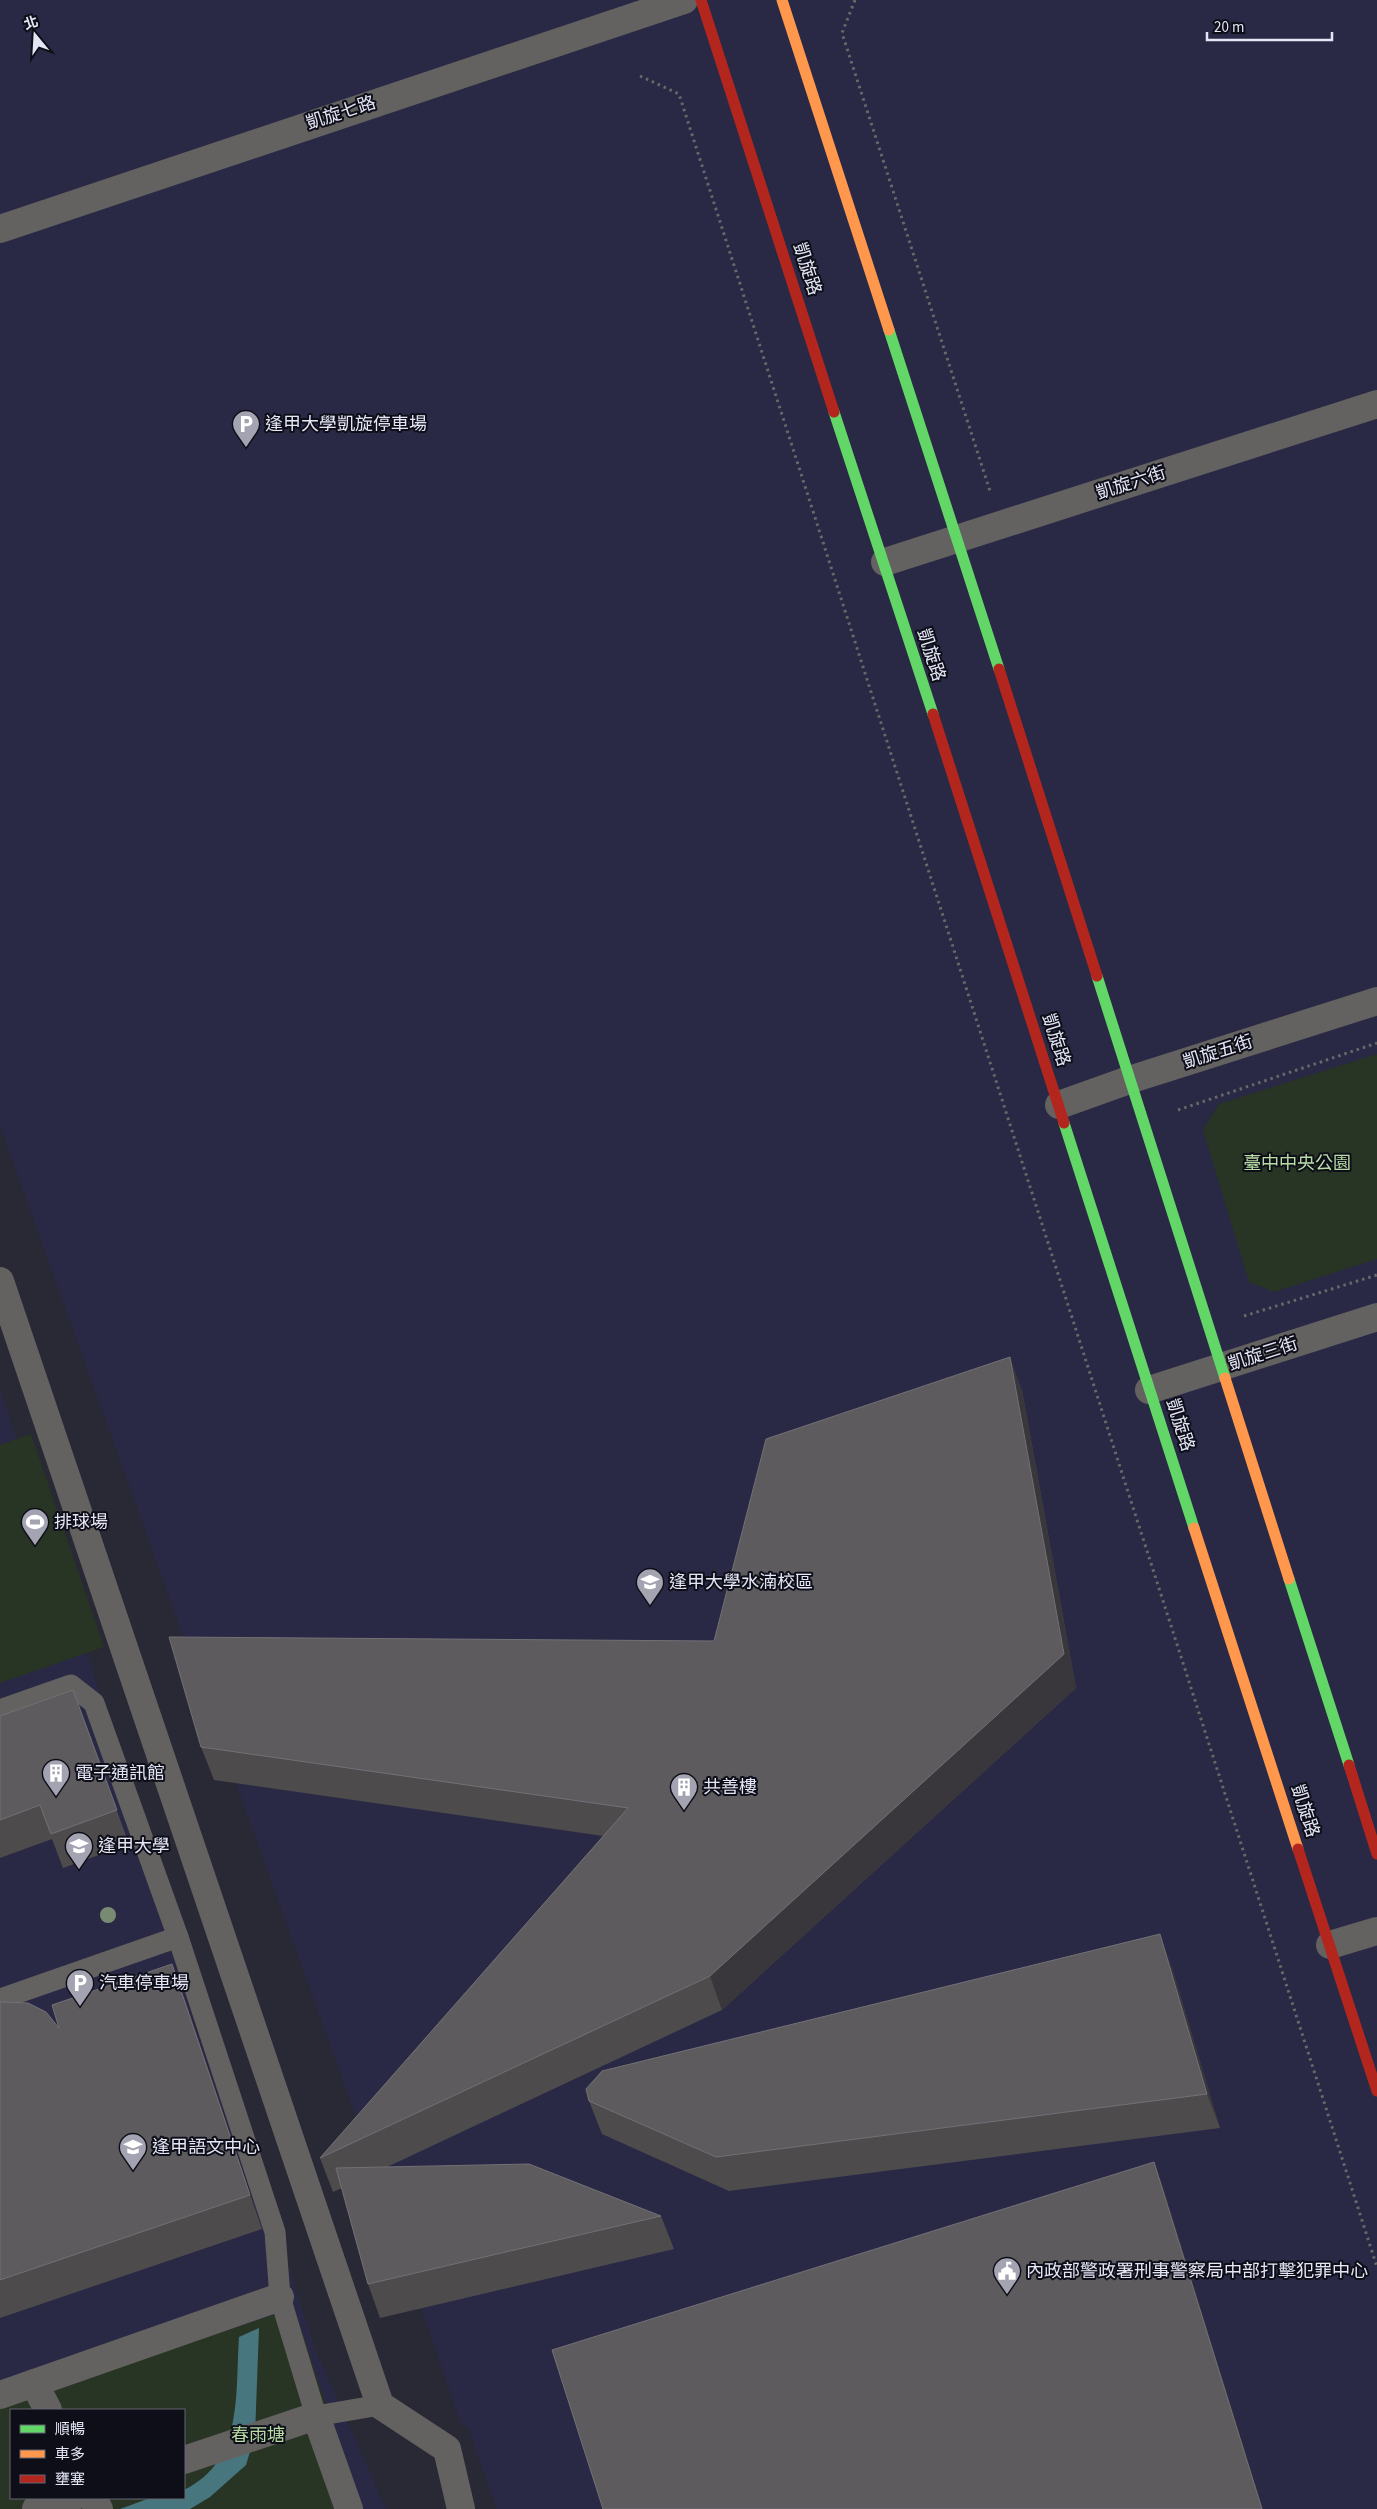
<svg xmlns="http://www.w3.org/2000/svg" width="1377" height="2509" font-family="'Source Sans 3','Noto Sans TC',sans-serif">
	<rect width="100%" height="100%" fill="#292935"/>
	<g fill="#292945" fill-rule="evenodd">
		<path d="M0 0H1377V2509H497L467 2425 462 2427 359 2125 0 1126Z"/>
		<path d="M0 1389 316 2351 386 2509H0ZM11 2410H184V2498H11Z"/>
	</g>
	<g fill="#283424" fill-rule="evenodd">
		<path d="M1377 1054V1259L1274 1292 1249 1282 1203 1130 1219 1104Z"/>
		<path d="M31 1434 104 1647 0 1683V1445Z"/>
		<path d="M294 2308 360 2509H0V2406ZM11 2410H184V2498H11Z"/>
	</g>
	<path fill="#48767e" d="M259 2328 255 2435 246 2465 210 2497 190 2509H120L150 2498H184V2490C244 2461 235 2393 239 2337Z"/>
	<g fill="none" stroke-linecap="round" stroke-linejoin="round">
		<g stroke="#696869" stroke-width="3" stroke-dasharray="2.5 4" stroke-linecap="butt">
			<path d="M855 0 842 33 990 491"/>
			<path d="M640 76 679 94 1377 2267"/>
			<path d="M1178 1110 1377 1043"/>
			<path d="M1244 1316 1377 1275"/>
		</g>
		<g stroke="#646260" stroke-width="21">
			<path d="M0 1710 71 1685 94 1703 178 1937 275 2232 280 2297 316 2416 380 2405"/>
			<path d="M0 1999 178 1937"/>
		</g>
		<g stroke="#646260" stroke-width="28">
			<path d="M0 229 684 0"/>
			<path d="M885 562 1377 404"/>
			<path d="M1059 1105 1129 1080 1377 1001"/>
			<path d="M0 1281 380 2405 447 2449 461 2509"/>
			<path d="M1149 1390 1377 1317"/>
			<path d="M1330 1945 1377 1931"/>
			<path d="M34 2383 48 2410"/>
			<path d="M0 2395 280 2297"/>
			<path d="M184 2460 316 2416 349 2509"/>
			<path d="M92 2498 99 2509"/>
			<path d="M36 2509 72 2498"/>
		</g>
		<g stroke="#63d668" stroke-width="11">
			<path d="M889 330 999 669"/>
			<path d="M834 412 933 714"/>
			<path d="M1097 976 1225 1378"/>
			<path d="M1064 1123 1194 1528"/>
			<path d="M1289 1579 1349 1765"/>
		</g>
		<g stroke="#ff974d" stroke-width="11">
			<path d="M782 0 889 330"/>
			<path d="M1225 1378 1289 1579"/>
			<path d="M1194 1528 1298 1849"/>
		</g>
		<g stroke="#b3261e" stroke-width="11">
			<path d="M701 0 834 412"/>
			<path d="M999 669 1097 976"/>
			<path d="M933 714 1064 1123"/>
			<path d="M1349 1765 1377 1854"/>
			<path d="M1298 1849 1377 2091"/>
		</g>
	</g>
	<circle fill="#788b72" cx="108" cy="1915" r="8"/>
	<g fill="#4e4b4d">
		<path d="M1022 1390 1076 1688 722 2010 387 2167 661 2216 674 2249 380 2318 368 2284 342 2188 333 2192 320 2158 603 1836 214 1780 201 1747 714 1641Z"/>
		<path d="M73 1690 129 1844 63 1868 52 1839 0 1858V1716Z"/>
		<path d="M1172 1968 1220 2128 729 2191 602 2134 589 2101Z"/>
		<path d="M184 1997 262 2229 0 2318V2002L59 2028Z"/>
	</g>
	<g fill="#39363c">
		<path d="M1010 1357 1022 1390 1076 1688 722 2010 710 1976Z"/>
		<path d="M1160 1934 1172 1968 1220 2128 1207 2094Z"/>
		<path d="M172 1964 184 1997 262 2229 250 2195Z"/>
		<path d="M1154 2162 1163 2187 1263 2509H1262Z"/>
	</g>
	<g fill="#5e5b5f" stroke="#737176">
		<path d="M1010 1357 1064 1654 710 1976 320 2158 628 1808 201 1747 169 1637 714 1641 766 1439Z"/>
		<path d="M73 1690 117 1810 51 1834 40 1805 0 1820V1716Z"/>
		<path d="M1160 1934 1207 2094 716 2157 589 2101 586 2089 602 2071Z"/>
		<path d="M172 1964 250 2195 0 2280V2002H3L28 2003 46 2012 59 2028 52 2005Z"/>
		<path d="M1154 2162 1262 2509H603L552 2350Z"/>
		<path d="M529 2164 661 2216 368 2284 336 2168Z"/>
	</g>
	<defs>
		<g id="parking-pin" transform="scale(1.4375)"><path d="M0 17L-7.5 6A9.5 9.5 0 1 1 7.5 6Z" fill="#a3a3b2" stroke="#0d0e18"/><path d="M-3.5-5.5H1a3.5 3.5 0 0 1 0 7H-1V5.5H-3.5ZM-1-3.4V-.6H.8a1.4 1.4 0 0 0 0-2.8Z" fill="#fff"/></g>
		<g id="stadium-pin" transform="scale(1.4375)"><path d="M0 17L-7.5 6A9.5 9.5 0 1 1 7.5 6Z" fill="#a3a3b2" stroke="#0d0e18"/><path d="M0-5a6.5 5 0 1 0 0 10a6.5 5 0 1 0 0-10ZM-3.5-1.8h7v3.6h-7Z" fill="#fff"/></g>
		<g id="university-pin" transform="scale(1.4375)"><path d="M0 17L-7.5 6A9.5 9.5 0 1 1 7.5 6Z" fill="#a3a3b2" stroke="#0d0e18"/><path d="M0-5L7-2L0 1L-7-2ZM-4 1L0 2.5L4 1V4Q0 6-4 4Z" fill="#fff"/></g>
		<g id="building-pin" transform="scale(1.4375)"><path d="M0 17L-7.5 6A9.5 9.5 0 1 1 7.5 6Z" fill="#a3a3b2" stroke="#0d0e18"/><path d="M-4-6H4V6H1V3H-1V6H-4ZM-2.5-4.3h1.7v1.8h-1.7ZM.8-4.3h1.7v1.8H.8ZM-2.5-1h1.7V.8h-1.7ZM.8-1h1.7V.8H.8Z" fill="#fff"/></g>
		<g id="civic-pin" transform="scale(1.4375)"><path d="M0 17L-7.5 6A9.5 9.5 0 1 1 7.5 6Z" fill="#a3a3b2" stroke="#0d0e18"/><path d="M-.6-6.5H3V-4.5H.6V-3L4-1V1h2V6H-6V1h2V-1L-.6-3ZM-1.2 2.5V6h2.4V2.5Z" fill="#fff"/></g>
	</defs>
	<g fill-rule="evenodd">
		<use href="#parking-pin" x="246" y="424"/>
		<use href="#stadium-pin" x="35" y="1522"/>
		<use href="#university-pin" x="650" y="1582"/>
		<use href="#building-pin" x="56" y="1773"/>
		<use href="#building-pin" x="684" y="1787"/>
		<use href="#university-pin" x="79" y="1846"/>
		<use href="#parking-pin" x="80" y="1983"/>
		<use href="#university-pin" x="133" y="2147"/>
		<use href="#civic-pin" x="1007" y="2271"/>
	</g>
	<g text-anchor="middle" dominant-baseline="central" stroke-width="4" stroke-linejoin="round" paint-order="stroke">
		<g font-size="18" fill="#e4e5f5" stroke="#0d0e18">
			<text transform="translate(341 113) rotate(-18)">凱旋七路</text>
			<text transform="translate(807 269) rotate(72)">凱旋路</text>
			<text transform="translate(1131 483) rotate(-18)">凱旋六街</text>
			<text transform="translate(931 655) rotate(72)">凱旋路</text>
			<text transform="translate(1056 1040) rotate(72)">凱旋路</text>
			<text transform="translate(1218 1052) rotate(-18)">凱旋五街</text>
			<text transform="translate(1263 1354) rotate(-18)">凱旋三街</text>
			<text transform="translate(1180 1425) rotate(72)">凱旋路</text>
			<text transform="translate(1305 1811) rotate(72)">凱旋路</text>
		</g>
		<g font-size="18" fill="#e4e5f5" stroke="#0d0e18" text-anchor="start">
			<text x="265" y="424">逢甲大學凱旋停車場</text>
			<text x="54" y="1522">排球場</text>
			<text x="669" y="1582">逢甲大學水湳校區</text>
			<text x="75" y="1773">電子通訊館</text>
			<text x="703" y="1787">共善樓</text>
			<text x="98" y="1846">逢甲大學</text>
			<text x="99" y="1983">汽車停車場</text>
			<text x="152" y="2147">逢甲語文中心</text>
			<text x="1026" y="2271">內政部警政署刑事警察局中部打擊犯罪中心</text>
		</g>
		<g font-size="18" fill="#b8dca4" stroke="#0d0e18">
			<text x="1297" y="1163">臺中中央公園</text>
			<text x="258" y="2435">春雨塘</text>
		</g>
	</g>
	<rect x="10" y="2409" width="175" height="90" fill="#0d0e18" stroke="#636470"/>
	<rect x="20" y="2425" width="25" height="8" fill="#63d668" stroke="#636470"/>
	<text x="55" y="2434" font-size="15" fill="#e4e5f5">順暢</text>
	<rect x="20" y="2450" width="25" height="8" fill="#ff974d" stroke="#636470"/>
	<text x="55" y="2459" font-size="15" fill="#e4e5f5">車多</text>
	<rect x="20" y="2475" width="25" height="8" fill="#b3261e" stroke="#636470"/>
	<text x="55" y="2484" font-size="15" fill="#e4e5f5">壅塞</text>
	<g transform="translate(35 35) rotate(342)" stroke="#0d0e18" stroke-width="4" paint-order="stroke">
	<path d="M0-4L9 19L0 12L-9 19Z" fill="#e4e5f5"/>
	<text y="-8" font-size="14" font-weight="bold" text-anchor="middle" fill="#e4e5f5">北</text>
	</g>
	<path d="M1207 32v8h125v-8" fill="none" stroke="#e4e5f5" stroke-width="2.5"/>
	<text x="1214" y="32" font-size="15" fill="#e4e5f5" stroke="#0d0e18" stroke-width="4" paint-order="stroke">20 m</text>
</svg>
